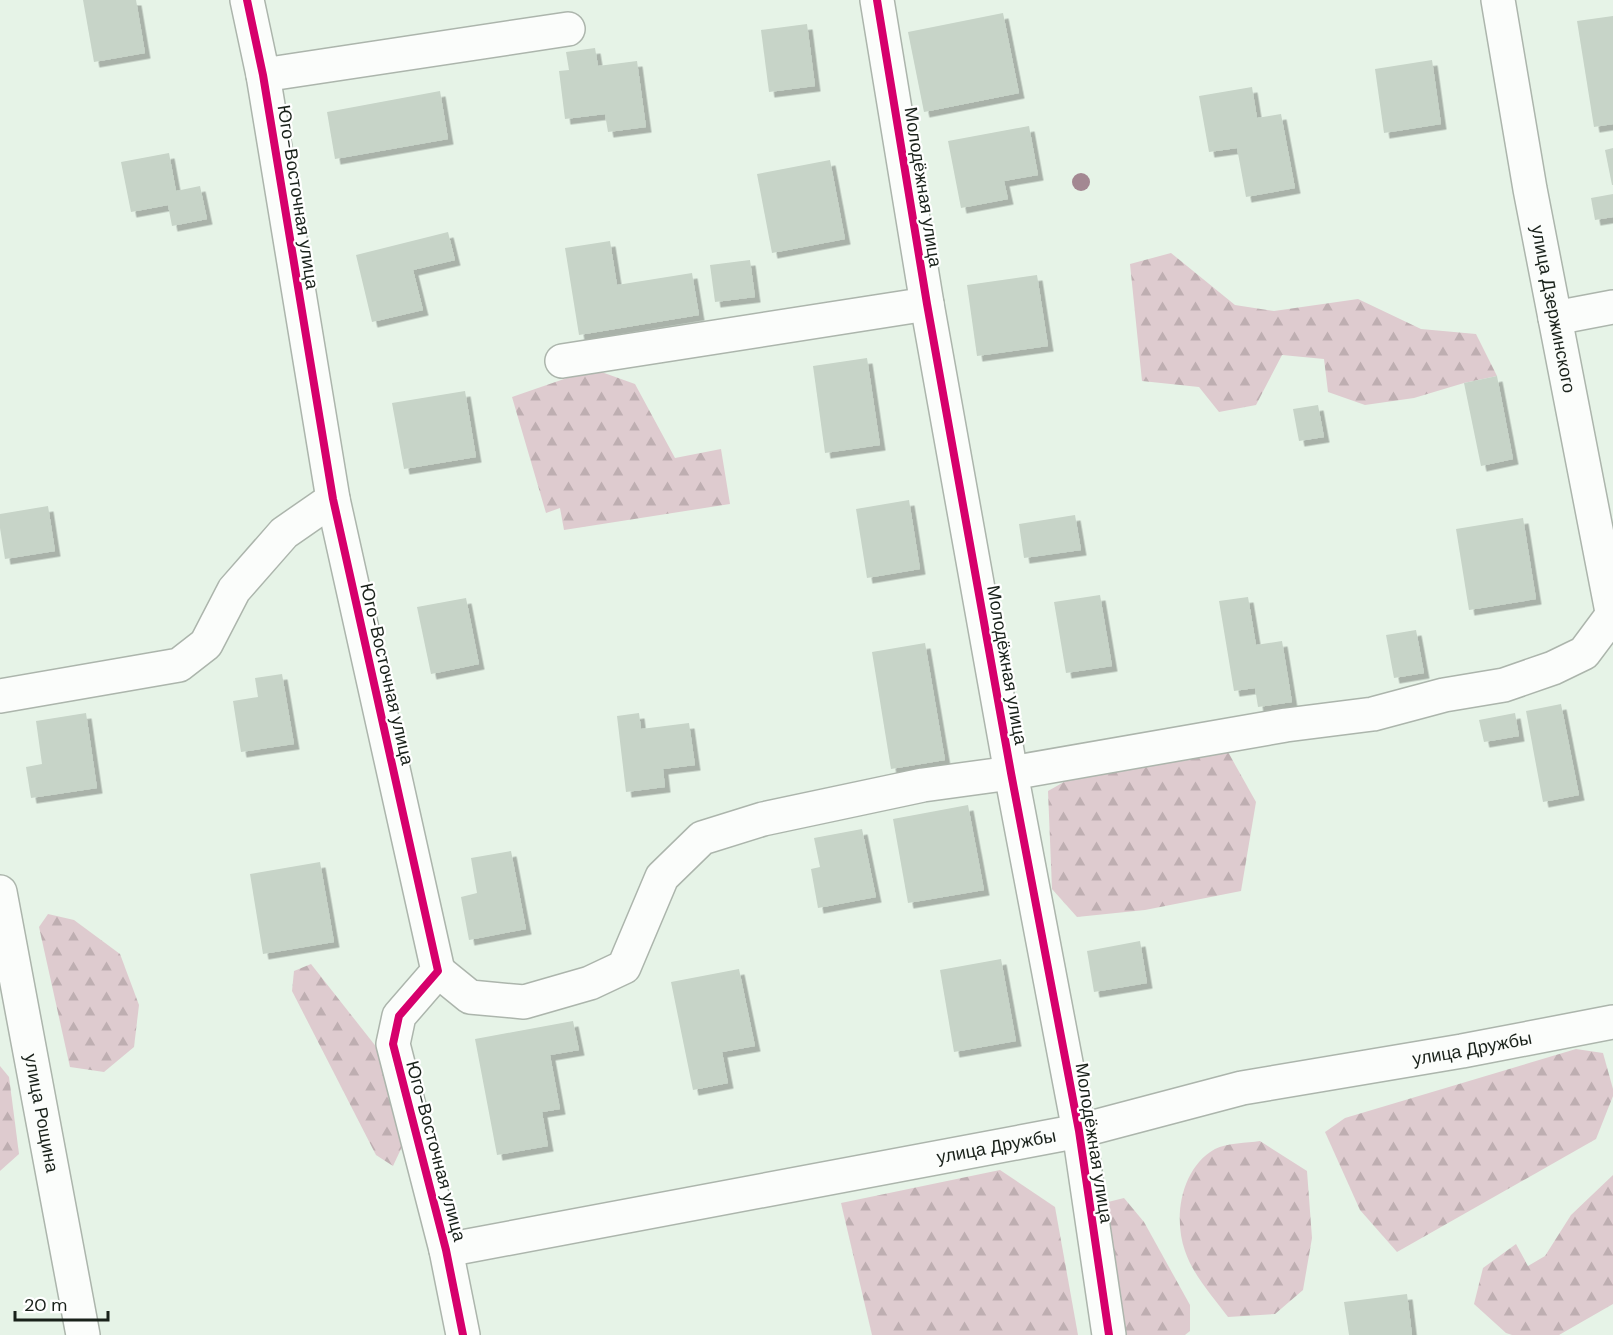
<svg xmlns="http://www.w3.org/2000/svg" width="1613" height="1335" font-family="'DM Sans',sans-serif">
	<defs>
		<pattern id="forest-firs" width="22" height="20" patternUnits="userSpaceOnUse" patternTransform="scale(1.5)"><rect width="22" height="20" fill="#decbcf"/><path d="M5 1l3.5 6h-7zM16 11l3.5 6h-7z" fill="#beaeb1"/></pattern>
		<filter id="shadow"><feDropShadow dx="5.5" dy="5.5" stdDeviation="0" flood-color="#0004"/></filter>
	</defs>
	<rect width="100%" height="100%" fill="#e6f3e7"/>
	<g fill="url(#forest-firs)">
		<path d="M1171 253 1235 305 1274 311 1358 299 1421 329 1476 334 1497 376 1464 383 1414 398 1365 405 1328 392 1324 359 1282 355 1256 405 1219 412 1199 387 1142 381 1130 264Z"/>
		<path d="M593 369 635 384 675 458 721 449 730 504 564 530 560 508 546 513 512 397Z"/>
		<path d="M1228 752 1256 802 1241 891 1145 910 1077 917 1052 889 1048 791 1085 770Z"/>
		<path d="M48 914 74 920 120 954 139 1005 134 1047 104 1072 70 1067 39 927Z"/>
		<path d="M311 964 385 1058 407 1136 393 1166 376 1155 292 991 294 971Z"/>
		<path d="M1576 1049 1603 1053 1613 1089V1096L1596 1139 1397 1252 1360 1210 1325 1132 1345 1118Z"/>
		<path d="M0 1066 9 1077 19 1154 0 1171Z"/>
		<path d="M1260 1141 1307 1171 1312 1238 1303 1290 1275 1314 1228 1317C1213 1297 1193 1275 1185 1251 1173 1217 1181 1168 1215 1149 1227 1143 1247 1143 1260 1141Z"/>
		<path d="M1000 1170 1055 1207 1078 1335H872L841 1203Z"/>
		<path d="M1613 1175V1304L1559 1335H1512L1506 1333 1474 1304 1483 1268 1516 1244 1528 1266 1545 1256 1571 1215Z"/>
		<path d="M1124 1198 1144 1222 1190 1305V1331L1185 1335H1124L1104 1203Z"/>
	</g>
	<g fill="#c7d4c8" filter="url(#shadow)">
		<path d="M83 0H136L145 53 94 62Z"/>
		<path d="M1003 13 1019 93 924 112 908 32Z"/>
		<path d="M1613 16V124L1594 127 1577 21Z"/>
		<path d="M807 24 815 86 769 92 761 30Z"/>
		<path d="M595 48 598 66 637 61 646 127 608 132 605 114 565 119 559 71 569 70 566 52Z"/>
		<path d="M1432 60 1441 124 1384 133 1375 69Z"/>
		<path d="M1252 87 1257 118 1281 114 1295 188 1246 197 1237 148 1209 152 1199 96Z"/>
		<path d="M440 91 448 139 335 159 327 112Z"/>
		<path d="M1029 126 1038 175 1004 181 1008 199 961 208 948 141Z"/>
		<path d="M1613 148V185H1612L1605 150Z"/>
		<path d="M169 153 176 191 200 186 207 219 172 226 168 205 131 212 121 162Z"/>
		<path d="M830 160 845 239 772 253 757 174Z"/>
		<path d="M1613 194V217L1595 220 1591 198Z"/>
		<path d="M448 232 455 260 413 270 423 310 372 322 356 255Z"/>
		<path d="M610 241 617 285 692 273 699 315 579 335 565 248Z"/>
		<path d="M750 260 755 297 715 302 710 265Z"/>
		<path d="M1037 275 1048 346 977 356 967 285Z"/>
		<path d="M867 358 880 445 825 453 813 366Z"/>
		<path d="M1497 376 1513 459 1481 466 1464 383Z"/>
		<path d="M465 391 476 457 404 469 392 403Z"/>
		<path d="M1318 405 1324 437 1299 441 1293 409Z"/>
		<path d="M909 500 920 569 867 578 856 509Z"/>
		<path d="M48 506 55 551 5 559 0 528V514Z"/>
		<path d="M1075 515 1081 550 1024 558 1019 524Z"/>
		<path d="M1523 518 1536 599 1469 610 1456 529Z"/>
		<path d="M1100 595 1112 666 1066 673 1054 602Z"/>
		<path d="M1248 597 1256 645 1282 641 1292 702 1258 707 1255 688 1234 691 1219 601Z"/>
		<path d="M466 598 479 664 431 674 417 607Z"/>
		<path d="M1416 630 1424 673 1394 678 1386 635Z"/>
		<path d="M925 643 945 760 891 769 872 652Z"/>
		<path d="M282 674 294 744 241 752 233 701 258 697 255 678Z"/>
		<path d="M1561 704 1579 795 1543 802 1526 711Z"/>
		<path d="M86 713 97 788 31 798 26 767 42 764 36 721Z"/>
		<path d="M639 713 641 729 689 723 695 765 663 769 665 787 626 792 617 716Z"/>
		<path d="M1515 713 1519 736 1484 742 1479 720Z"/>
		<path d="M968 805 984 890 908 903 893 819Z"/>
		<path d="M862 829 876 897 818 908 811 869 820 867 814 838Z"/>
		<path d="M511 851 526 929 469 940 461 897 477 893 471 858Z"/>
		<path d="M320 862 334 942 263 954 250 874Z"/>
		<path d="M1140 941 1147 983 1094 992 1087 951Z"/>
		<path d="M1001 959 1016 1041 954 1052 940 970Z"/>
		<path d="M739 969 755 1046 722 1052 728 1083 693 1090 671 982Z"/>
		<path d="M573 1021 579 1050 550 1055 560 1109 542 1112 548 1146 497 1155 475 1039Z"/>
		<path d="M1407 1294 1412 1335H1349L1344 1302Z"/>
	</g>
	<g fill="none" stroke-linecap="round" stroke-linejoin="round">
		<g stroke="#acb5ac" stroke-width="36">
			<g id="minor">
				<path d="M247 0 263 75 333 499 438 971 399 1016 393 1044 446 1250 463 1335"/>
				<path d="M877 0 927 304 1011 773 1079 1131 1109 1335"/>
				<path id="s1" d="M1498 0 1530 189 1613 617"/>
				<path d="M263 75 568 29"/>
				<path d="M1555 318 1613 307"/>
				<path d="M562 361 927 304"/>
				<path d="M0 696 179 665 206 644 234 590 284 533 333 499"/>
				<path id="s2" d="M0 892 83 1335"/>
				<path d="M438 971 470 997 524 1002 590 983 624 967 662 877 702 838 763 819 923 785 1011 773 1286 725 1373 714 1444 695 1504 685 1553 668 1584 653 1613 614"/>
				<path id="s3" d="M446 1250 1079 1131 1242 1088 1462 1051 1613 1022"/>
			</g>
		</g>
		<use href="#minor" stroke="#fbfdfb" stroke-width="33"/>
		<g stroke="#fff" stroke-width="11">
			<g id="cycleway">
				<path d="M247 0 263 75 333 499 438 971 399 1016 393 1044 446 1250 463 1335"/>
				<path d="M877 0 927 304 1011 773 1079 1131 1109 1335"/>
			</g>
		</g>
		<use href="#cycleway" stroke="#d6006c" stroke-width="8"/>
	</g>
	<circle fill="#a38892" cx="1081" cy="182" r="9"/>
	<g text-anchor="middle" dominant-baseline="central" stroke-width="4.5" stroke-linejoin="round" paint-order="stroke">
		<g font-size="18" fill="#19211a" stroke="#fff">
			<text transform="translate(923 187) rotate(81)">Молодёжная улица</text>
			<text transform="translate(298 197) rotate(81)">Юго-Восточная улица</text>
			<text stroke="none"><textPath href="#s1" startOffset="314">улица Дзержинского</textPath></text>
			<text transform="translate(1007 665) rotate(80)">Молодёжная улица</text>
			<text transform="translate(387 674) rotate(77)">Юго-Восточная улица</text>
			<text stroke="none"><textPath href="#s3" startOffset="1046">улица Дружбы</textPath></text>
			<text stroke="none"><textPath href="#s2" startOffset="225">улица Рощина</textPath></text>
			<text transform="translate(1094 1143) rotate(81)">Молодёжная улица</text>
			<text stroke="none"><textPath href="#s3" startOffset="560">улица Дружбы</textPath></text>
			<text transform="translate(436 1151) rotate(75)">Юго-Восточная улица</text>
		</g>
	</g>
	<path d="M15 1311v9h93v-9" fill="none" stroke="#19211a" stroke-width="3"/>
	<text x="24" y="1311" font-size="18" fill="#19211a" stroke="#ffffff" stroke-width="4.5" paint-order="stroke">20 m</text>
</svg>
